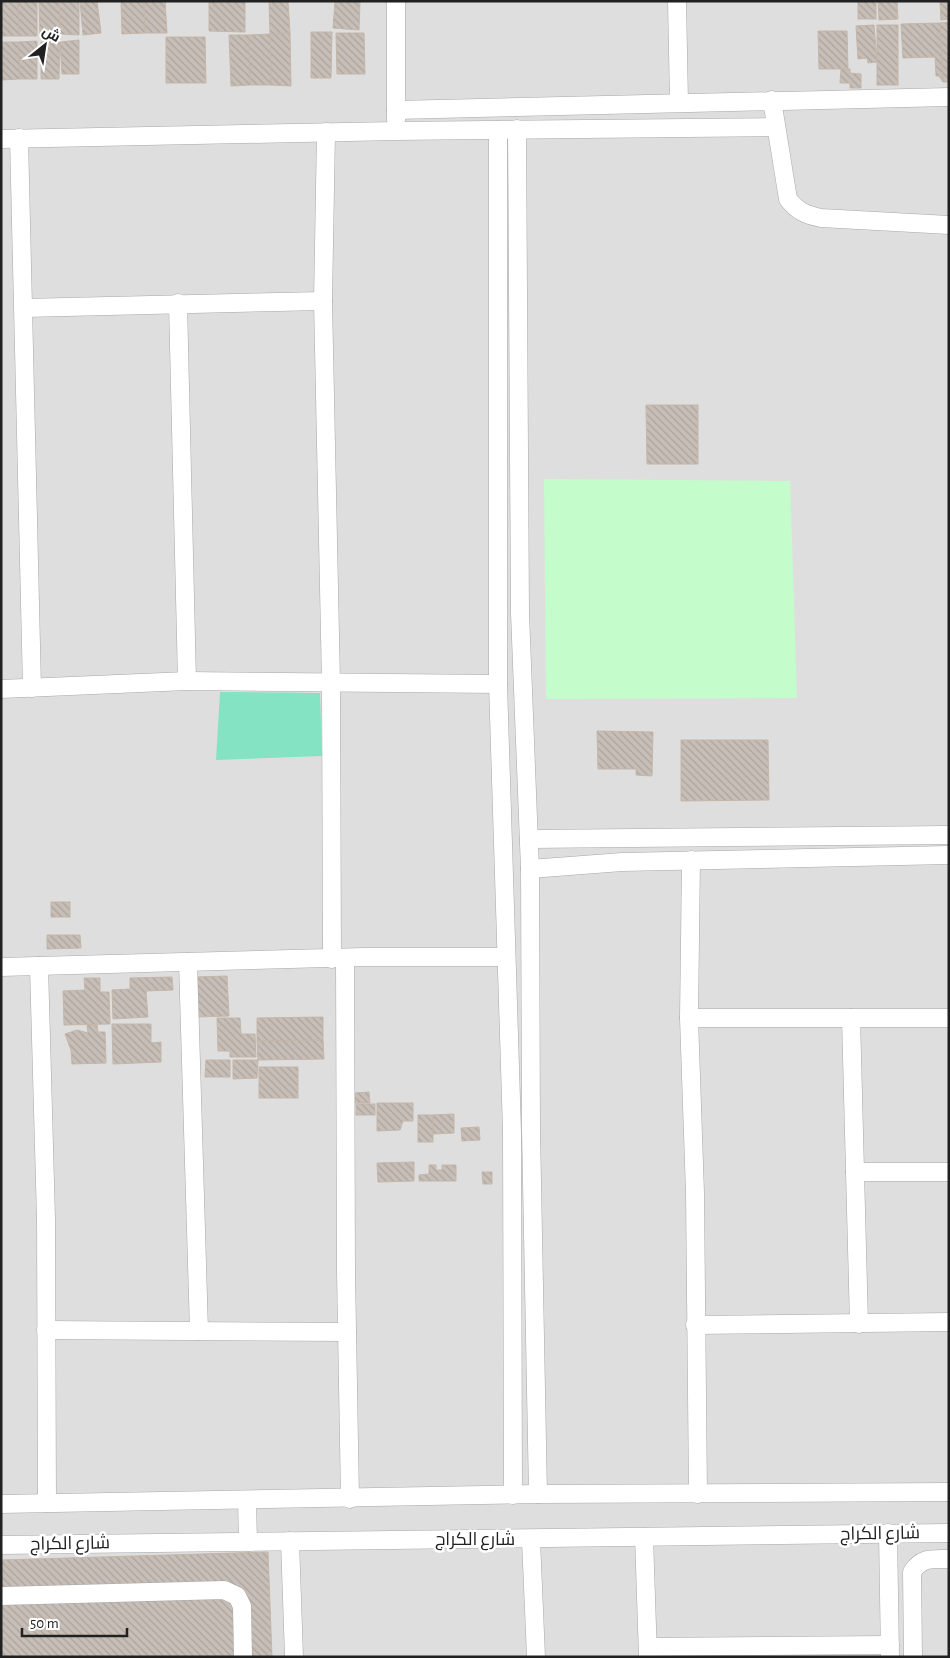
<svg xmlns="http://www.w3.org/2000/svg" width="950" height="1658" font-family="'Alegreya Sans',Cairo,sans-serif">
	<defs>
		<pattern id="building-back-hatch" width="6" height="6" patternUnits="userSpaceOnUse" patternTransform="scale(1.25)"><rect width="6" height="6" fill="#c7beb7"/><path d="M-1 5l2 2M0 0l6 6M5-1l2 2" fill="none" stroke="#aba39d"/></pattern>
	</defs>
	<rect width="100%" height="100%" fill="#f2efe8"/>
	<rect fill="#dfdede" x="1" y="1" width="948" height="1656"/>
	<path fill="#c5fccc" d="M544 479 790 481 797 698 546 699Z"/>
	<path fill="#84e3c2" d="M220 692 320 693 322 756 216 760Z"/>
	<g fill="url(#building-back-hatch)" stroke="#c4b6a9">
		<path d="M1 1H18L19 36H1Z"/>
		<path d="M18 1H37V36H19Z"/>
		<path d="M39 1H59L60 34 40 35Z"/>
		<path d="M60 1H79V35L60 34Z"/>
		<path d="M80 1H97L101 33 83 35Z"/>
		<path d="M121 1H144L145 33 122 34Z"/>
		<path d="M144 1H165L167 33H145Z"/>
		<path d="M209 1H245V32L209 31Z"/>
		<path d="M269 1H288L290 33 270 34Z"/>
		<path d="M335 1H360L359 30 333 28Z"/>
		<rect x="858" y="1" width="18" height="18"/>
		<path d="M878 1H897L898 19 879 20Z"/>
		<path d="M940 1H949V19L941 20Z"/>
		<path d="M949 22V82H943L940 23Z"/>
		<path d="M940 23 943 82 939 76H936L935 57 903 58 901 24Z"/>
		<path d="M874 25 877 62 868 63 867 58 858 59 856 26Z"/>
		<rect x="877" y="25" width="21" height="60"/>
		<path d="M818 31H847L848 69H819Z"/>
		<path d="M311 32H332L331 78H311Z"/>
		<path d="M290 33 291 86 271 85 270 34Z"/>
		<path d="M336 33H364L365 74H337Z"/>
		<path d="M270 34 271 85H250L249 35Z"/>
		<path d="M229 35H249L250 85 231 86Z"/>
		<path d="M166 37H205L206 83H166Z"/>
		<path d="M79 40V74H62L60 42Z"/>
		<path d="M37 41V79H20L18 42Z"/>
		<path d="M1 42H18L20 79 1 80Z"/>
		<path d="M41 42H60L59 79H41Z"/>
		<path d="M841 69H850V73L861 74V88H850V83H840Z"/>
		<path d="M646 405H698V464H647Z"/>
		<path d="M597 731 653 732 652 776 636 775V769H598Z"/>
		<path d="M681 740H768L769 800 681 801Z"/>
		<rect x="51" y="902" width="19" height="15"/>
		<path d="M47 935H80L81 948 47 949Z"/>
		<path d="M227 976 229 1016 197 1017 195 977Z"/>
		<path d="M172 977 173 990 146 991 148 1017 113 1019 112 990 130 989V978Z"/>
		<path d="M84 978H100V992H109L110 1024 64 1025 63 991 85 990Z"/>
		<path d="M323 1017V1040L257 1041V1018Z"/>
		<path d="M217 1018H240L241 1034H255L256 1057H230V1051H218Z"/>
		<path d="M112 1024H151V1043L161 1042V1062L113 1064Z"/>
		<path d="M87 1025H97L98 1032H105L106 1063 72 1064 71 1050 65 1034 77 1030 88 1033Z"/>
		<path d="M323 1040 324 1059 258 1060 257 1041Z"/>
		<path d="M206 1060H230V1077H205Z"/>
		<path d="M233 1060H258L257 1078 233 1079Z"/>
		<rect x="259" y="1067" width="39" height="31"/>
		<path d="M369 1092 370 1103H355V1093Z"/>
		<path d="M377 1103H413V1121H403L400 1130 377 1131Z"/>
		<rect x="356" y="1104" width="19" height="11"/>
		<path d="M454 1114V1133L433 1134V1115Z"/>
		<rect x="418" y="1115" width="15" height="27"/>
		<path d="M479 1127 480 1140 462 1141 461 1128Z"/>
		<path d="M414 1162V1181L378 1182 377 1163Z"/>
		<path d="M429 1165H436V1170H442V1165H456V1181H419V1175L429 1174Z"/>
		<path d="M482 1172H492V1184H483Z"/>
		<path d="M268 1552 272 1657H1V1560Z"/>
	</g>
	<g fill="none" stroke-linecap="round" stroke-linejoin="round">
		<g stroke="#a8a8a8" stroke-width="19">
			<g id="minor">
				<path d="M677 1 679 102"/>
				<path d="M772 100 788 199C797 211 806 215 821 218L949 225"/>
				<path d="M396 110 949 97"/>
				<path d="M396 120V1"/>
				<path d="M517 129 520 613 530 869 531 1130 538 1494"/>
				<path d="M498 130V684L512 1131 513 1495"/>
				<path d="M326 132 323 301 331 683 332 959"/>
				<path d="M19 138 32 688"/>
				<path d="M1 139 396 131 776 127"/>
				<path d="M178 303 187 681"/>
				<path d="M24 308 323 301"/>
				<path d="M1 689 187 681 498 684"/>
				<path d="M529 839 949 835"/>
				<path d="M691 860 689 1018 695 1193 698 1494"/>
				<path d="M530 869 622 862 949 855"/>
				<path d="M345 958 346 1272 350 1499"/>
				<path d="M188 962 199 1331"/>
				<path d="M39 966 46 1219 47 1503"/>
				<path d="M1 967 364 957H506"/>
				<path d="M689 1018H949"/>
				<path d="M851 1018 859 1324"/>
				<path d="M855 1172H949"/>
				<path d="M695 1325 949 1322"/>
				<path d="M46 1330 347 1332"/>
				<path d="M247 1500 248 1542"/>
				<path d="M1 1504 538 1494 949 1492"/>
				<path d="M888 1533 890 1656"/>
				<path d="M644 1537 648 1657"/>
				<path d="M531 1540 536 1657"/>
				<path d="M290 1541 294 1657"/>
				<path d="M1 1545 949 1533"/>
				<path d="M1 1596 224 1590 237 1596 242 1606 243 1657"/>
				<path d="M648 1647 890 1645"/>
				<path d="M913 1657 912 1572C922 1557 932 1559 949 1559"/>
			</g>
		</g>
		<use href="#minor" stroke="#fff" stroke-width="18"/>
	</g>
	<g text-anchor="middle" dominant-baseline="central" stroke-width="5" stroke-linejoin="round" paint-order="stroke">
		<g font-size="18" fill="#212121" stroke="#fff">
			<text transform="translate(880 1534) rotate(-1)">شارع الكراج</text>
			<text x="475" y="1540">شارع الكراج</text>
			<text transform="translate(70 1544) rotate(-1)">شارع الكراج</text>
		</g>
	</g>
	<rect width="950" height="1658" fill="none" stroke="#212121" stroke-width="5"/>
	<g transform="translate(45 45) rotate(30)" stroke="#ffffff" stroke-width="4" paint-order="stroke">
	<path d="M0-4L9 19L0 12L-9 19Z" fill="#212121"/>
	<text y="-8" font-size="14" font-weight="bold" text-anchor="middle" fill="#212121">ش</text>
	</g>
	<path d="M22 1628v8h105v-8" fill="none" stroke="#212121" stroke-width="2.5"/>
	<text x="30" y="1628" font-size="15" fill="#212121" stroke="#ffffff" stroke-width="4" paint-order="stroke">50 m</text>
</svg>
